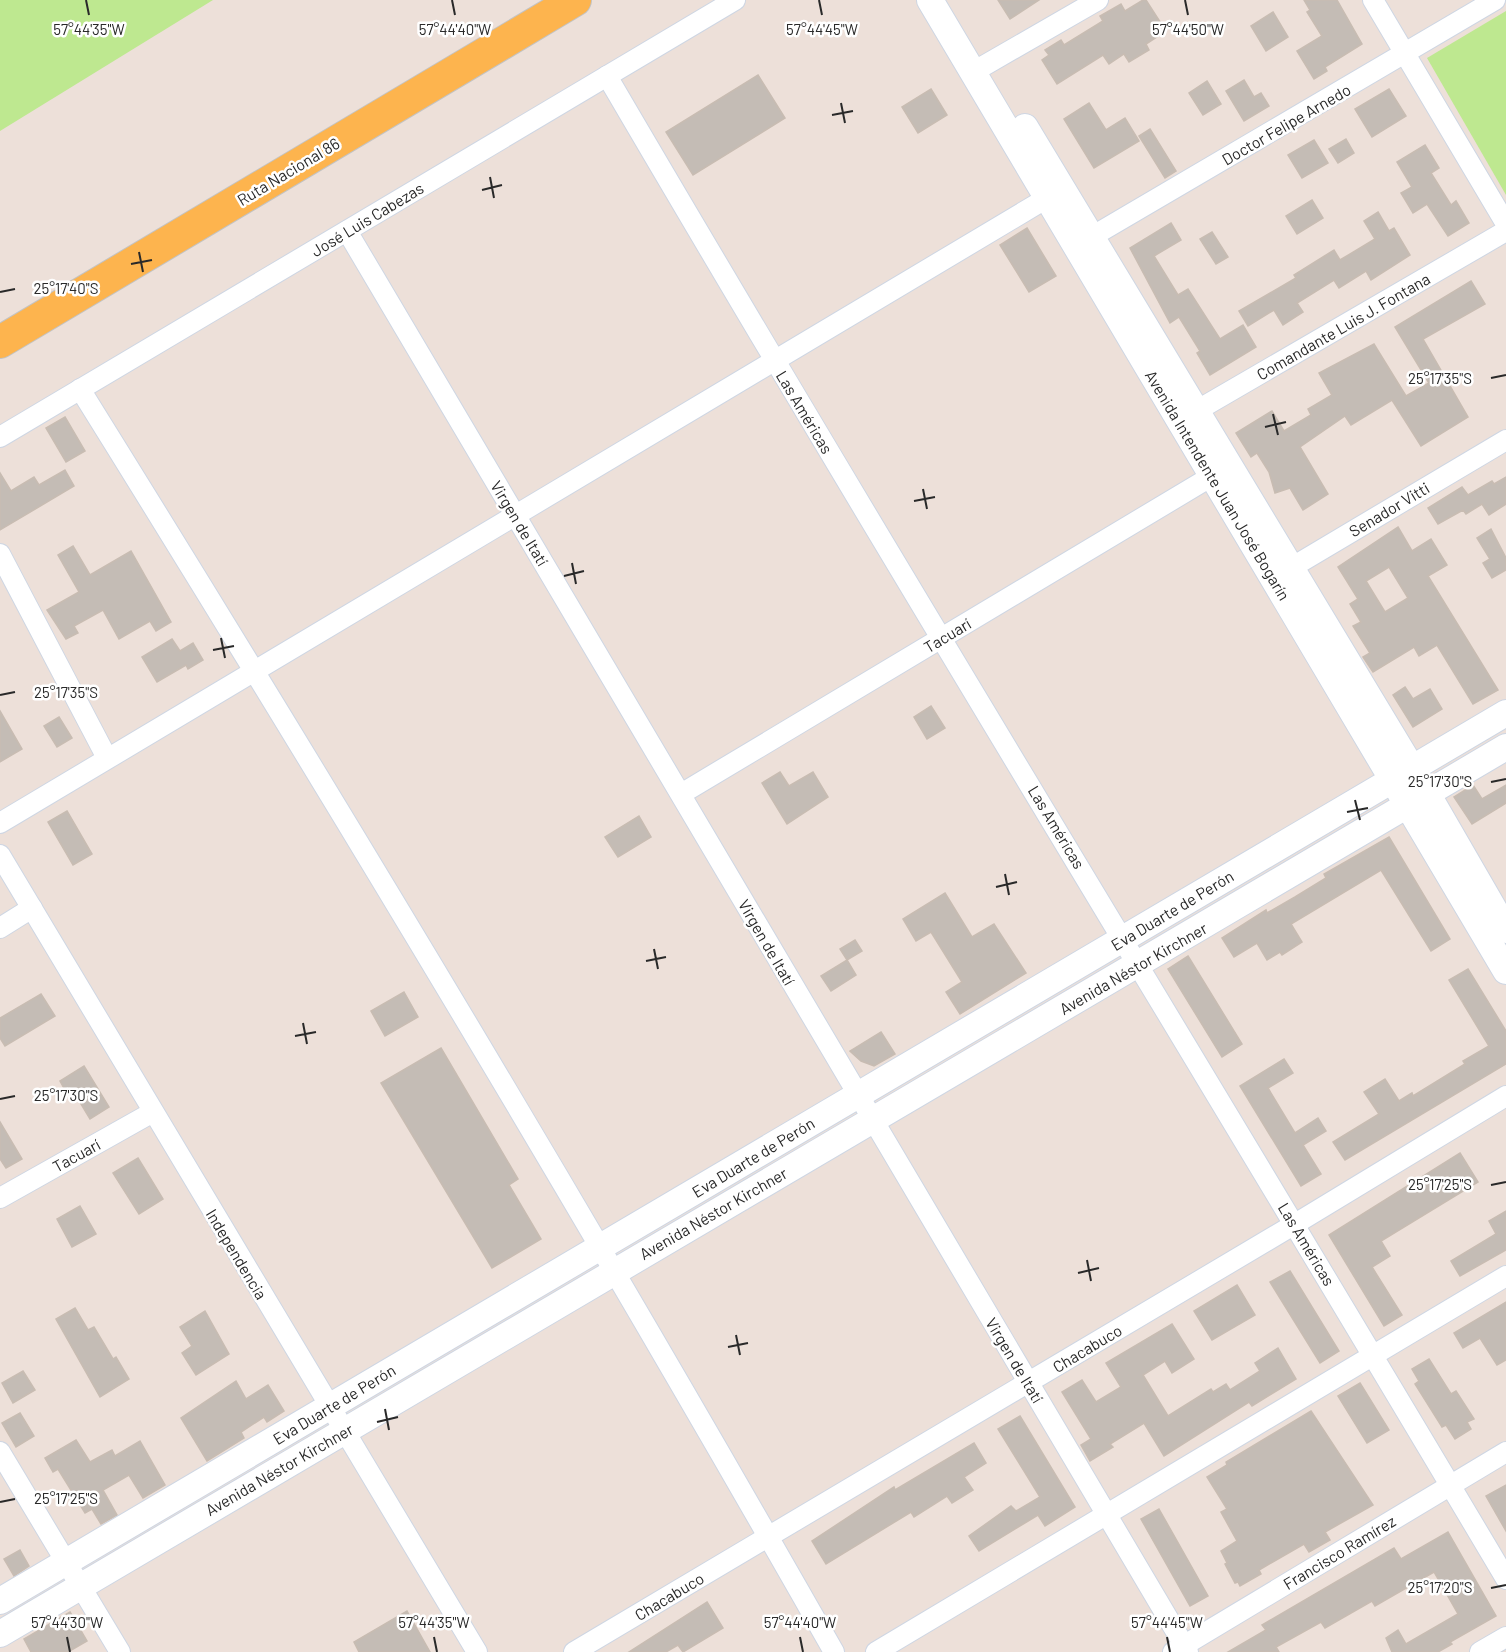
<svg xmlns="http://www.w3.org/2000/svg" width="1506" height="1652" font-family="Barlow,sans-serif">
	<rect width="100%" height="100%" fill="#ede0d9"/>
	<g fill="#bee890">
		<path d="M0 0H213L0 131Z"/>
		<path d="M1506 11V195L1427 58Z"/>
	</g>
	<g fill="#c4bcb5" stroke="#c8bcb2" stroke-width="1.5" fill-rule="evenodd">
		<path d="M998 0H1039L1010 19Z"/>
		<path d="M1143 0H1146L1166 31 1146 44 1149 50 1129 62 1124 54 1109 64 1103 55 1057 84 1042 60 1049 55 1045 50 1061 40 1064 45 1103 21 1100 16 1121 4 1125 11Z"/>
		<path d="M1304 0H1337L1362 44 1325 67 1327 71 1314 79 1297 51 1322 36 1307 12 1310 10Z"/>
		<path d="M1273 12 1288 37 1266 51 1251 26Z"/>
		<path d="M758 75 785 118 693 175 666 132Z"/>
		<path d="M1244 80 1254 97 1261 93 1269 106 1244 121 1226 91Z"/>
		<path d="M1207 81 1221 104 1203 115 1189 93Z"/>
		<path d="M931 89 947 115 918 133 902 107Z"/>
		<path d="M1389 89 1406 116 1372 137 1355 109Z"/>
		<path d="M1089 103 1106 130 1125 118 1139 141 1094 168 1064 119Z"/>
		<path d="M1150 129 1176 171 1165 178 1139 136Z"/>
		<path d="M1346 139 1354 153 1338 163 1329 149Z"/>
		<path d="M1314 140 1328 163 1302 178 1288 155Z"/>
		<path d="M1425 145 1439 168 1431 173 1451 205 1456 201 1469 223 1448 236 1427 204 1413 213 1401 193 1412 187 1397 162Z"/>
		<path d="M1312 200 1323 218 1297 234 1286 216Z"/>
		<path d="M1378 212 1389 231 1394 228 1410 255 1371 280 1366 271 1339 288 1334 280 1297 303 1303 312 1283 325 1274 310 1248 326 1239 311 1296 278 1294 275 1334 250 1340 260 1375 239 1364 221Z"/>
		<path d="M1171 223 1181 240 1154 256 1178 295 1188 289 1220 339 1243 325 1256 347 1210 375 1197 353 1200 351 1179 317 1170 323 1130 248Z"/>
		<path d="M1027 228 1056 276 1029 292 1000 245Z"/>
		<path d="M1212 232 1228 257 1216 264 1200 239Z"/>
		<path d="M1471 281 1485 304 1423 339 1468 417 1421 446 1392 400 1351 425 1345 416 1300 447 1328 494 1303 510 1290 488 1275 493 1269 472 1257 453 1251 457 1236 433 1272 411 1284 431 1311 415 1308 409 1332 395 1319 373 1374 344 1406 396 1429 383 1395 327Z"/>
		<path d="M65 417 85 451 66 462 46 428Z"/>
		<path d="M65 470 74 486 0 530V473L11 491 34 477 39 485Z"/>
		<path d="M1506 477V504L1489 515 1482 504 1466 514 1463 510 1438 524 1428 508 1462 487 1468 495 1492 481 1494 484Z"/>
		<path d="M1398 527 1412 551 1431 539 1447 565 1428 576 1498 690 1473 704 1437 645 1419 656 1414 647 1373 672 1363 657 1370 653 1353 626 1361 622 1350 604 1358 599 1338 567ZM1389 567 1408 598 1385 612 1366 581Z"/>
		<path d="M1491 529 1506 558V570L1492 578 1483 563 1490 559 1477 538Z"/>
		<path d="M73 546 90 575 131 551 171 622 156 631 150 621 119 639 103 610 74 626 78 633 66 639 47 610 79 592 58 555Z"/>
		<path d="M172 639 180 651 193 643 203 660 188 669 186 665 157 682 142 657Z"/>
		<path d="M1405 687 1413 699 1430 689 1442 709 1413 727 1393 695Z"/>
		<path d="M931 706 945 728 927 739 914 717Z"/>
		<path d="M0 711 22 749 0 762Z"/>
		<path d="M59 717 72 738 57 747 44 726Z"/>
		<path d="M780 772 789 786 813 772 828 797 787 824 762 783Z"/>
		<path d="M1473 785 1482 799 1506 785V803L1472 824 1454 797Z"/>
		<path d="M67 811 92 854 73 865 48 822Z"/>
		<path d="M639 816 651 837 618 857 605 837Z"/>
		<path d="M1389 837 1450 939 1431 951 1381 870 1291 924 1302 942 1282 955 1280 952 1267 960 1257 943 1234 957 1222 938 1266 910 1267 913 1295 897 1326 878 1324 874Z"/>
		<path d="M945 893 972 937 994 924 1026 973 960 1014 946 992 962 982 931 932 916 941 903 919Z"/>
		<path d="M855 940 862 951 847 960 840 949Z"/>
		<path d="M1188 956 1242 1044 1222 1057 1168 969Z"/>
		<path d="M847 960 856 975 831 991 821 976Z"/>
		<path d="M1468 969 1506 1031V1064L1345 1160 1333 1142 1379 1114 1364 1092 1385 1079 1399 1101 1412 1093 1413 1096 1465 1064 1463 1061 1489 1046 1449 980Z"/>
		<path d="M404 992 418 1017 385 1036 371 1011Z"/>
		<path d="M41 994 55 1016 5 1046 0 1038V1018Z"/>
		<path d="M881 1032 895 1054 874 1066 861 1061 850 1051Z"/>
		<path d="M441 1048 518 1179 509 1185 541 1239 492 1268 381 1083Z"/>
		<path d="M1284 1059 1293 1073 1268 1088 1295 1133 1318 1118 1326 1131 1303 1145 1321 1174 1301 1186 1240 1086Z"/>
		<path d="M84 1066 109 1107 90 1119 72 1089 66 1092 60 1081Z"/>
		<path d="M0 1122 22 1159 6 1168 0 1159Z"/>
		<path d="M1460 1153 1478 1182 1381 1241 1390 1256 1372 1267 1402 1315 1384 1326 1329 1235Z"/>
		<path d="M138 1158 163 1199 139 1214 113 1173Z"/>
		<path d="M80 1206 96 1234 72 1247 57 1219Z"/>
		<path d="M1506 1211V1250L1460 1276 1451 1261 1496 1234 1489 1221Z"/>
		<path d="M1290 1271 1339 1351 1320 1363 1270 1282Z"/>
		<path d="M1237 1285 1255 1315 1212 1340 1194 1311Z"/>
		<path d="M1506 1302V1360L1497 1365 1480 1338 1463 1348 1454 1333Z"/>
		<path d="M75 1308 88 1330 94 1327 113 1359 116 1357 129 1379 100 1397 56 1319Z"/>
		<path d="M205 1311 229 1354 196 1375 182 1353 192 1346 180 1327Z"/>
		<path d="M1172 1324 1194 1359 1172 1373 1165 1361 1143 1375 1168 1416 1211 1389 1213 1392 1226 1384 1230 1390 1260 1371 1255 1363 1278 1348 1296 1379 1252 1406 1249 1402 1164 1456 1144 1423 1110 1444 1113 1447 1090 1461 1081 1445 1091 1439 1062 1392 1082 1380 1096 1402 1121 1387 1106 1363Z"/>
		<path d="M1429 1359 1451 1394 1456 1391 1474 1419 1467 1422 1471 1429 1455 1439 1446 1425 1442 1427 1415 1384 1419 1381 1412 1369Z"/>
		<path d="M23 1371 35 1390 13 1403 2 1383Z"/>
		<path d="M236 1381 246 1399 268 1385 284 1411 267 1422 264 1417 241 1432 244 1438 207 1461 181 1418Z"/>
		<path d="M1360 1383 1389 1430 1367 1443 1338 1396Z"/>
		<path d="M1311 1411 1373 1505 1325 1532 1330 1540 1309 1552 1304 1544 1259 1570 1261 1574 1240 1586 1238 1582 1235 1583 1225 1564 1227 1563 1221 1551 1237 1541 1221 1512 1227 1509 1207 1477 1227 1465 1226 1462Z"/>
		<path d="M20 1413 34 1436 16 1447 2 1423Z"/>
		<path d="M1020 1416 1075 1507 1045 1526 1038 1515 979 1551 969 1536 1011 1506 1016 1511 1040 1497 998 1429Z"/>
		<path d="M76 1440 90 1462 112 1450 115 1456 140 1441 165 1485 143 1498 129 1475 103 1490 117 1515 101 1524 92 1509 85 1513 58 1469 53 1472 45 1458Z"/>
		<path d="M974 1443 986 1463 964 1477 973 1490 952 1503 947 1496 914 1517 911 1512 826 1564 812 1541 894 1487 895 1490Z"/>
		<path d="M1506 1485V1531L1486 1496Z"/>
		<path d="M1159 1509 1208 1596 1190 1606 1141 1519Z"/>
		<path d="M1448 1532 1496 1616 1450 1642 1452 1644 1438 1652H1392L1386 1638 1398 1630 1406 1644 1458 1614 1434 1572 1375 1606 1372 1601 1325 1628 1321 1622 1276 1647 1279 1652H1228L1266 1630 1262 1625 1394 1548 1401 1559Z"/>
		<path d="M20 1550 29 1566 14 1576 4 1559Z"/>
		<path d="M707 1602 723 1628 683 1652 678 1645 666 1652H629Z"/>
		<path d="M407 1611 430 1652H359L354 1642Z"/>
		<path d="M70 1612 87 1641 68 1652H31L24 1639Z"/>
	</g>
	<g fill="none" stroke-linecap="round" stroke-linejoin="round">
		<g stroke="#ced6e3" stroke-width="22">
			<g id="minor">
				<path d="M1373 0 1506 224"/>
				<path d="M973 72 1098 0"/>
				<path d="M607 76C902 580 1208 1077 1506 1579"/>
				<path d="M347 231 1188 1652"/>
				<path d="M1081 243 1495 0"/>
				<path d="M80 389C339 805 592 1226 834 1652"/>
				<path d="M1184 418 1506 231"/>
				<path d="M0 437 735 0"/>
				<path d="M0 554 107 758"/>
				<path d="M1279 575 1506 440"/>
				<path d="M681 794 1212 476"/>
				<path d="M0 823 1047 198"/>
				<path d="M0 855 477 1652"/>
				<path d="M0 928 32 908"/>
				<path d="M0 1198 153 1112"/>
				<path d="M0 1452 120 1652"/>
				<path d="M574 1652 1295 1224 1506 1096"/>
				<path d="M876 1652 1506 1276"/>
				<path d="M1173 1652 1506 1452"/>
				<path d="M1480 1652 1506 1637"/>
			</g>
		</g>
		<g stroke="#ced6e3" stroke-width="28">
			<g id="tertiary">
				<path d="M930 0 1506 971"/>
				<path d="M1025 127 1428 795 1506 930"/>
				<path d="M0 1601 1506 713"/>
				<path d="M0 1634 1506 747"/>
			</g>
		</g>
		<g stroke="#c3c3c3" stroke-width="34">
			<path id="primary" d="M0 342 575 0"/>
		</g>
		<use href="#minor" stroke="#fff" stroke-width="20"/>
		<use href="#tertiary" stroke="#fff" stroke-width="26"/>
		<use href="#primary" stroke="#fdb44e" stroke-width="32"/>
	</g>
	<path fill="none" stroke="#292929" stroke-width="2" d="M86 0 89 15M452 0 455 15M819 0 822 15M1185 0 1188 15M841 103 845 123M832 115 853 111M490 177 494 198M482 190 502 185M139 252 143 272M131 264 152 260M0 292 15 289M1491 378 1506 375M1273 414 1278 435M1265 427 1286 422M923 489 927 509M914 501 935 497M572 563 576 584M564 576 584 571M221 638 225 658M213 650 234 646M0 695 15 692M1491 782 1506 779M1355 800 1360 820M1347 812 1368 808M1005 874 1009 895M996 887 1017 882M654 949 658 969M646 961 666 957M303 1023 307 1044M295 1036 316 1032M0 1099 15 1096M1491 1185 1506 1182M1087 1260 1091 1281M1078 1273 1099 1268M736 1335 740 1355M728 1347 748 1343M385 1409 389 1430M377 1422 398 1417M0 1502 15 1499M1491 1588 1506 1585M67 1637 70 1652M434 1637 437 1652M800 1637 803 1652M1167 1637 1170 1652"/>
	<g text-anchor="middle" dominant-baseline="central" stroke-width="5" stroke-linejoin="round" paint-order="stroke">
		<g font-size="16" fill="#292929" stroke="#fff">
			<text transform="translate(1286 124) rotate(-30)">Doctor Felipe Arnedo</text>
			<text transform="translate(288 171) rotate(-31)">Ruta Nacional 86</text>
			<text transform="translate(367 219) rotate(-31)">José Luis Cabezas</text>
			<text transform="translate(1343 326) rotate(-30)">Comandante Luis J. Fontana</text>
			<text transform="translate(805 412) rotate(59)">Las Américas</text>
			<text transform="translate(1218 485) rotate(59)">Avenida Intendente Juan José Bogarín</text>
			<text transform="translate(1389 509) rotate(-31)">Senador Vitti</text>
			<text transform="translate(520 523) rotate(59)">Virgen de Itatí</text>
			<text transform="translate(947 635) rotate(-31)">Tacuarí</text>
			<text transform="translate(1057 827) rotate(59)">Las Américas</text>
			<text transform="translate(1172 910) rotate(-31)">Eva Duarte de Perón</text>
			<text transform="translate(767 942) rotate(60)">Virgen de Itatí</text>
			<text transform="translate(1133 968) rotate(-30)">Avenida Néstor Kirchner</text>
			<text transform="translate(76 1155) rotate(-29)">Tacuarí</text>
			<text transform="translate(753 1157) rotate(-31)">Eva Duarte de Perón</text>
			<text transform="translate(713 1213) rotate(-30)">Avenida Néstor Kirchner</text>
			<text transform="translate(1307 1244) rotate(59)">Las Américas</text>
			<text transform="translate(237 1254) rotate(59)">Independencia</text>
			<text transform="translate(1087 1348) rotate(-31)">Chacabuco</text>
			<text transform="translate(1015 1360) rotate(59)">Virgen de Itatí</text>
			<text transform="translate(334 1404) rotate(-31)">Eva Duarte de Perón</text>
			<text transform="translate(279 1469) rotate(-30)">Avenida Néstor Kirchner</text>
			<text transform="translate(1339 1552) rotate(-31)">Francisco Ramírez</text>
			<text transform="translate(669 1596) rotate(-31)">Chacabuco</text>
		</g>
	</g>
	<g font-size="15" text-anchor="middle" fill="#292929" stroke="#fff" stroke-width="5" stroke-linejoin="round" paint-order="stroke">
		<text x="89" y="35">57°44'35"W</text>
		<text x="455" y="35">57°44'40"W</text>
		<text x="822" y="35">57°44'45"W</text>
		<text x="1188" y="35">57°44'50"W</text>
		<text x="66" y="294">25°17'40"S</text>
		<text x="1440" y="384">25°17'35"S</text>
		<text x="66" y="698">25°17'35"S</text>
		<text x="1440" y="787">25°17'30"S</text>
		<text x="66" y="1101">25°17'30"S</text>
		<text x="1440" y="1190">25°17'25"S</text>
		<text x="66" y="1504">25°17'25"S</text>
		<text x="1440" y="1593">25°17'20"S</text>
		<text x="67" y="1628">57°44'30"W</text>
		<text x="434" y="1628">57°44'35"W</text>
		<text x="800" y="1628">57°44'40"W</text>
		<text x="1167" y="1628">57°44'45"W</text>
	</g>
</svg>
